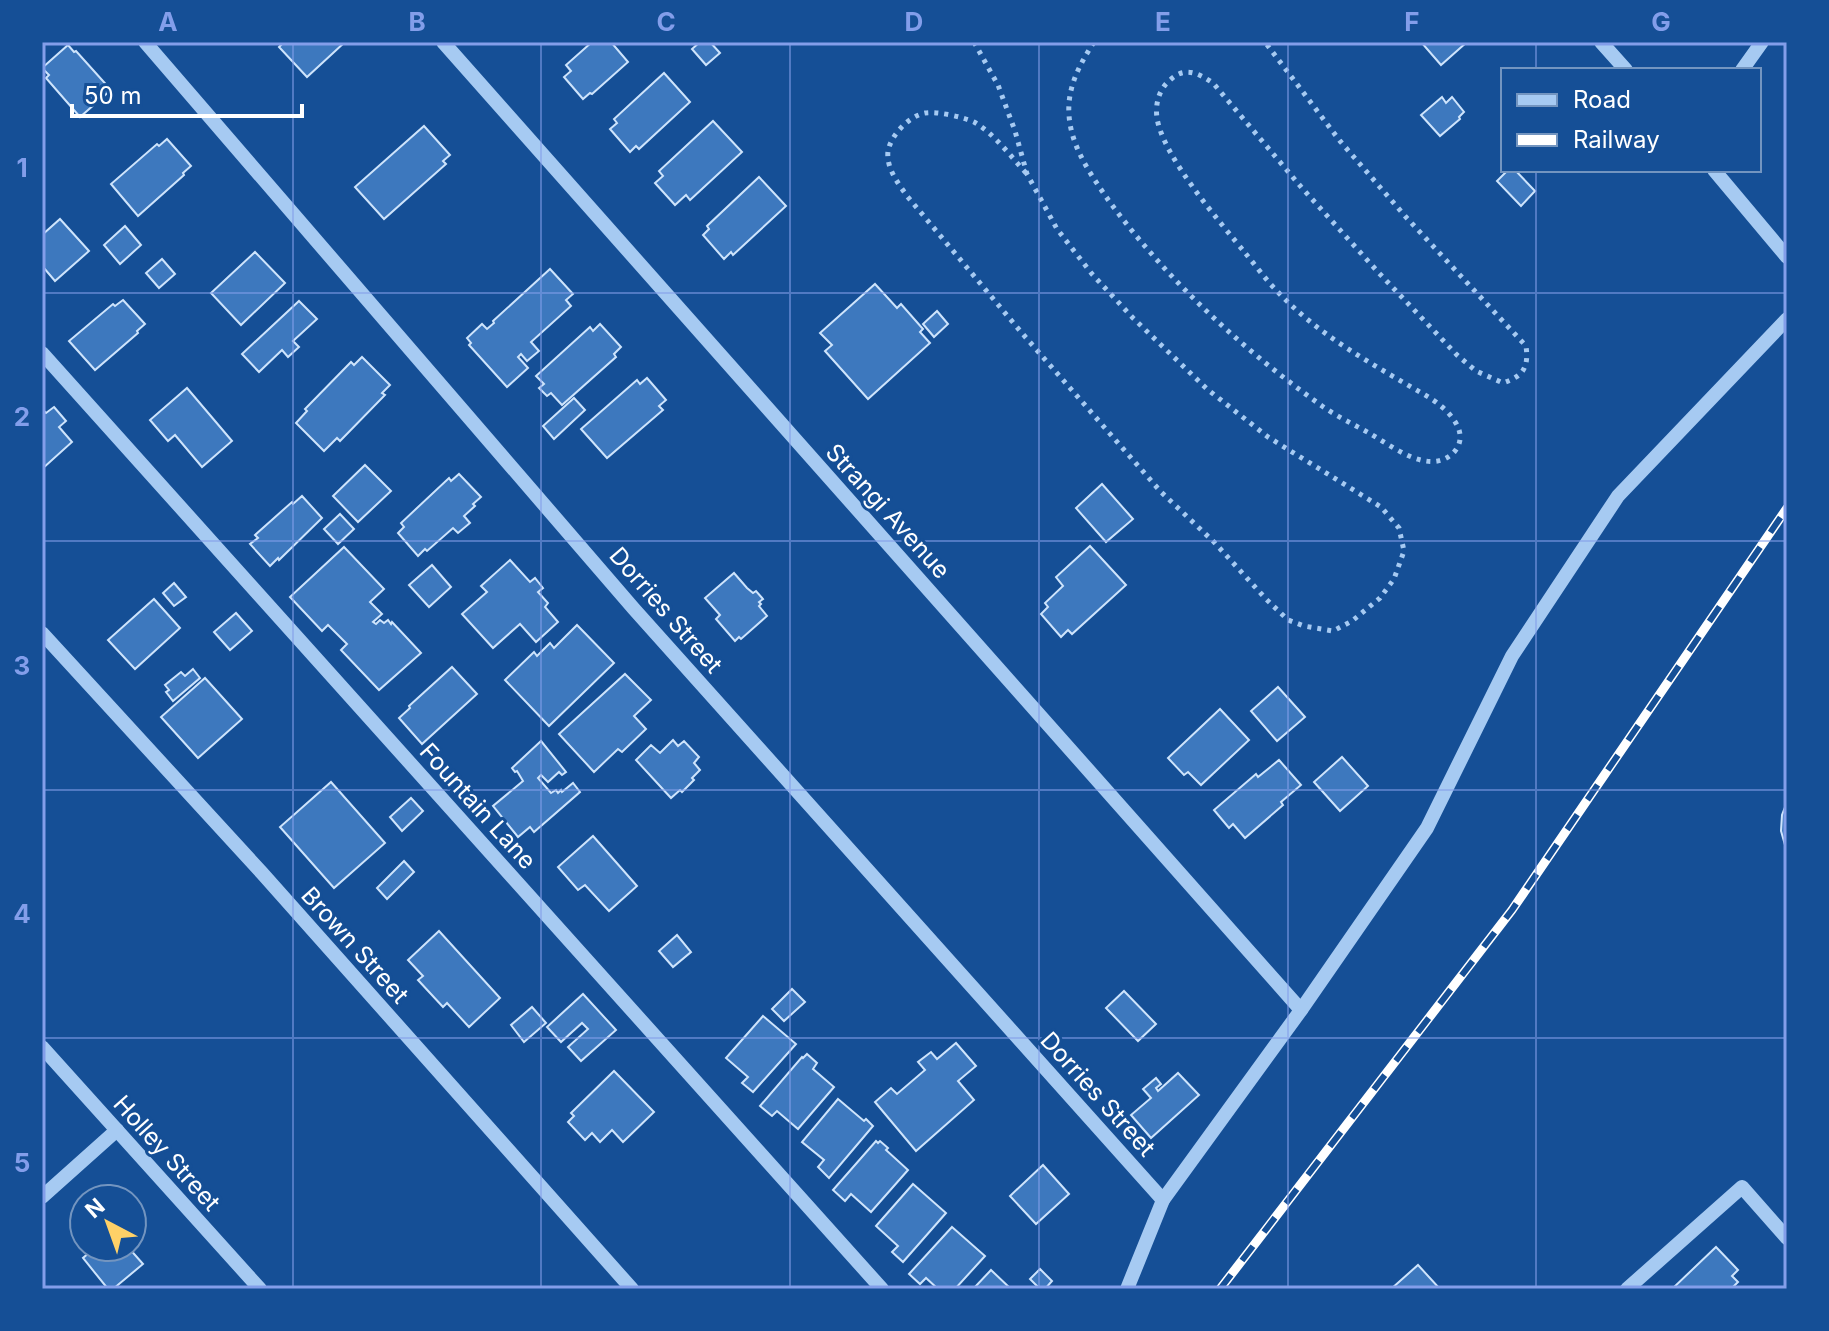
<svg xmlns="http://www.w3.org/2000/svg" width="1829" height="1331" font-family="Inter,sans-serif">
	<rect width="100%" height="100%" fill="#154f96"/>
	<g fill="#3d78be" stroke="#cee4fc" stroke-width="2">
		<path d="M284 42H345L307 77 279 47Z"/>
		<path d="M592 42H611L628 62 592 94 590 93 583 99 564 77 571 71 566 65Z"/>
		<path d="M700 42H710L720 53 706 65 692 49Z"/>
		<path d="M1421 42H1467L1441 65Z"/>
		<path d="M68 45 74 52 76 51 111 90 80 117 46 78 49 75 42 68Z"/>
		<path d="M664 73 690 102 639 149 636 146 630 152 610 129 617 123 614 119Z"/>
		<path d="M1442 97 1446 103 1452 97 1464 112 1459 117 1460 119 1440 136 1421 115Z"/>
		<path d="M713 121 742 152 690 200 686 195 675 205 655 183 663 176 659 171Z"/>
		<path d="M424 126 450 155 443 161 446 164 384 219 355 187Z"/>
		<path d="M167 139 191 166 183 173 184 175 138 216 111 184 157 144 159 146Z"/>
		<path d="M1508 170H1515L1535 191 1521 206 1497 181Z"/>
		<path d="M759 177 786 206 733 255 731 252 724 259 703 235 709 229 707 226Z"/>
		<path d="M60 219 89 251 55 281 44 268 42 270V235Z"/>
		<path d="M125 226 141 245 120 264 104 245Z"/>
		<path d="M255 252 285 283 241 325 211 293Z"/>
		<path d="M162 259 175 274 159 288 146 273Z"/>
		<path d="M550 269 573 294 566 300 571 306 531 342 539 351 527 361 521 354 518 357 528 368 507 387 469 345 471 343 467 338 482 324 487 329 494 323 493 321Z"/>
		<path d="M875 284 897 308 901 304 923 329 920 332 930 343 868 399 825 351 832 345 820 333Z"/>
		<path d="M123 300 145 324 137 331 138 333 95 370 69 341 113 304 115 306Z"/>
		<path d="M299 301 317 319 293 341 299 347 288 357 282 350 259 372 242 354Z"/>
		<path d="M937 311 948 324 934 337 923 324Z"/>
		<path d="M600 324 621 347 614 354 616 357 562 405 551 393 547 396 539 388 544 384 536 376 590 327 593 331Z"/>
		<path d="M362 357 390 385 382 393 385 395 340 441 337 438 324 451 296 423 307 411 305 409 351 362 354 365Z"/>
		<path d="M647 378 666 400 659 406 663 410 607 458 581 429 637 380 640 384Z"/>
		<path d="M187 388 232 441 202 467 175 435 168 441 150 420Z"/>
		<path d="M574 398 585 410 554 439 543 426Z"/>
		<path d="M54 407 66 421 59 427 72 442 42 469V409L46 413Z"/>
		<path d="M365 465 391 491 358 522 333 496Z"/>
		<path d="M459 474 481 497 473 504 475 506 464 516 470 523 458 533 453 528 427 551 425 549 418 556 398 533 404 527 401 523 449 478 451 481Z"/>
		<path d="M1102 484 1133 519 1106 542 1076 508Z"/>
		<path d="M302 496 322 518 279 560 278 558 270 566 250 544 258 538 255 535 292 502 293 504Z"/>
		<path d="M340 514 354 529 338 544 324 529Z"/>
		<path d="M1090 546 1126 585 1072 634 1068 630 1061 637 1041 614 1048 607 1045 603 1063 586 1056 577Z"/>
		<path d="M344 547 384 589 370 602 382 614 373 622 376 624 380 620 384 623 388 620 391 624 392 622 421 653 379 690 341 650 347 644 328 625 322 631 290 597Z"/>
		<path d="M510 560 530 582 535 578 543 588 538 592 548 603 545 607 558 622 536 642 520 624 493 648 462 614 487 592 481 586Z"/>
		<path d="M432 565 451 587 429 607 409 585Z"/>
		<path d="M734 573 747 588 753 593 756 591 763 599 759 602 761 604 759 606 767 616 741 639 739 637 735 641 716 619 720 615 705 598Z"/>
		<path d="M174 583 186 597 174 606 163 593Z"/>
		<path d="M154 599 180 628 135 669 108 640Z"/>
		<path d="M236 613 252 631 230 650 214 632Z"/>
		<path d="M577 625 614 663 549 726 505 680 534 652 537 656 550 643 554 648Z"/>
		<path d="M452 667 477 694 422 744 399 718 410 708 409 706Z"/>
		<path d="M193 669 200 678 173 701 166 692 169 690 165 685 181 672 185 676Z"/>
		<path d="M625 674 651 700 634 716 646 729 622 752 618 749 594 772 559 734Z"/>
		<path d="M205 678 242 719 198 758 161 717Z"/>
		<path d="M1278 687 1305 717 1277 741 1251 711Z"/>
		<path d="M1220 709 1249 740 1201 785 1188 772 1184 775 1168 758Z"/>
		<path d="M673 740 678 746 684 741 699 757 694 763 700 770 692 778 694 780 682 792 680 790 671 798 636 760 651 745 660 753Z"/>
		<path d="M541 741 566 772 562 775 559 772 548 782 541 775 538 778 551 793 556 790 558 793 561 790 562 792 573 783 580 792 534 832 530 827 518 837 493 806 523 781 517 771 515 772 512 768Z"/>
		<path d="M1342 757 1368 786 1340 811 1314 782Z"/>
		<path d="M1279 760 1301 785 1281 802 1283 805 1245 838 1233 824 1229 828 1214 810 1256 774 1258 777Z"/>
		<path d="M331 782 385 843 334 888 280 827Z"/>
		<path d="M411 798 423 811 402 831 390 817Z"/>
		<path d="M1787 802V852L1781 831 1782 815Z"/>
		<path d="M593 836 637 886 609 911 585 885 578 890 558 867Z"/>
		<path d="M404 861 414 872 387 899 377 888Z"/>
		<path d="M439 931 500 998 469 1027 447 1003 443 1007 418 980 423 976 408 960Z"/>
		<path d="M677 935 691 952 673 967 659 951Z"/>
		<path d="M792 989 805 1002 784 1021 772 1009Z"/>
		<path d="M1124 991 1156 1024 1138 1041 1106 1008Z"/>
		<path d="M583 994 616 1030 581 1061 568 1047 588 1029 582 1023 561 1042 547 1027Z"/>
		<path d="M532 1007 546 1023 524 1042 511 1025Z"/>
		<path d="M763 1016 796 1044 753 1092 742 1083 748 1077 726 1058Z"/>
		<path d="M956 1043 976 1066 958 1081 974 1100 916 1151 875 1102 891 1088 897 1094 925 1070 918 1062 931 1052 937 1059Z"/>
		<path d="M807 1054 817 1063 813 1069 834 1087 798 1129 777 1111 772 1116 760 1106 802 1057 803 1058Z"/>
		<path d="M614 1071 654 1112 623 1142 612 1130 600 1142 592 1133 585 1140 568 1122 574 1116 571 1113Z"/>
		<path d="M1178 1073 1199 1095 1151 1138 1131 1115 1151 1098 1143 1089 1156 1078 1161 1084 1156 1088 1158 1091Z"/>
		<path d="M838 1099 864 1121 866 1119 873 1126 829 1178 818 1167 824 1160 802 1142Z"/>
		<path d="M876 1141 878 1143 880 1141 888 1148 886 1150 908 1170 871 1212 851 1194 845 1201 833 1190Z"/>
		<path d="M1043 1165 1069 1194 1036 1224 1010 1196Z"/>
		<path d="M913 1184 946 1213 903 1262 892 1252 898 1246 876 1226Z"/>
		<path d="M952 1227 985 1256 955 1289H938L926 1278 920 1284 909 1274Z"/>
		<path d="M96 1247H128L143 1264 113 1289H108L83 1258Z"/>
		<path d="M1716 1247 1738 1270 1732 1276 1738 1282 1731 1289H1672Z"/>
		<path d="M1418 1265 1440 1289H1391Z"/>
		<path d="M1040 1269 1052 1281 1045 1289H1040L1030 1279Z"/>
		<path d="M991 1270 1011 1289H973Z"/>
	</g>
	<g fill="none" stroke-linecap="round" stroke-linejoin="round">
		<g stroke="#a6caf2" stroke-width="5" stroke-dasharray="4 6" stroke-linecap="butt">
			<path d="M974 42 998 85 1015 131 1027 174 1057 229 1092 274 1133 318 1207 389 1268 437 1381 507 1399 528 1404 551 1394 579 1380 598 1352 621 1333 631 1304 626 1288 620 1266 599 1214 542 1161 492 1021 332 907 196C898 183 886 168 888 151 891 135 909 116 925 113 937 111 963 117 974 122 995 134 1011 157 1027 174"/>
			<path d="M1094 42C1080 64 1067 87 1069 115 1071 147 1091 175 1109 201 1167 280 1242 349 1322 406 1336 416 1353 424 1369 433 1392 446 1431 478 1455 451 1471 431 1446 408 1430 398 1376 366 1320 337 1277 291 1266 280 1256 266 1246 254 1220 222 1163 157 1157 118 1155 104 1159 89 1170 80 1185 66 1198 73 1213 83L1302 188 1378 272 1457 355 1476 371 1503 383C1523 376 1529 368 1526 346L1405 216 1340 141 1265 42"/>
		</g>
		<g stroke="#a6caf2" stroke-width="14">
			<path d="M145 42 634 609 1163 1200"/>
			<path d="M443 42 1301 1010"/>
			<path d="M1601 42 1626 70"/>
			<path d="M1742 70 1762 42"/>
			<path d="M1714 170 1787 257"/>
			<path d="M42 353 882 1289"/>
			<path d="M42 633 262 873 632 1289"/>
			<path d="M42 1047 260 1289"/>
			<path d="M42 1197 117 1130"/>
			<path d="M1127 1289 1163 1200 1301 1010 1427 828 1512 656 1618 496 1787 319"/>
			<path d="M1627 1289 1742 1187 1787 1238"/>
		</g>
		<g stroke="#fff" stroke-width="9">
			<path id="rail" d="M1220 1289 1512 910 1787 508"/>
		</g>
		<use href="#rail" stroke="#154f96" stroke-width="6" stroke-dasharray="18" stroke-linecap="butt"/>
	</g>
	<path fill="none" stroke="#839eea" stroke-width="2" stroke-opacity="0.55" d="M293 42V1289M541 42V1289M790 42V1289M1039 42V1289M1288 42V1289M1536 42V70M1536 170V1289M42 293H1787M42 541H1787M42 790H1787M42 1038H1787"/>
	<g text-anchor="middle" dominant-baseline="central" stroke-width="6" stroke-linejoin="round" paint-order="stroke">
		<g font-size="24" fill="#fff" stroke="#154f96">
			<text transform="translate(888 511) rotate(48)">Strangi Avenue</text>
			<text transform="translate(666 610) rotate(49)">Dorries Street</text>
			<text transform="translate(478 806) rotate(48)">Fountain Lane</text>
			<text transform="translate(355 945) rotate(48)">Brown Street</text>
			<text transform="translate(1098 1094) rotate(48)">Dorries Street</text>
			<text transform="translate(167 1153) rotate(48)">Holley Street</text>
		</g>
	</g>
	<rect width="1829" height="1331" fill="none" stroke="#154f96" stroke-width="88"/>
	<rect x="1501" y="68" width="260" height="104" fill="#154f96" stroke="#7395c0" stroke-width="2"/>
	<rect x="1517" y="94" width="40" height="12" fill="#a6caf2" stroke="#7395c0" stroke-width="2"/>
	<text x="1573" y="108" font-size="24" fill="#ffffff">Road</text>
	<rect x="1517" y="134" width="40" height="12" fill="#ffffff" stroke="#7395c0" stroke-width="2"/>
	<text x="1573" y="148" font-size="24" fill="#ffffff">Railway</text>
	<g transform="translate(108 1223) rotate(319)"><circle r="38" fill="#154f96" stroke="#7395c0" stroke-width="2"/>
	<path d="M0-6L14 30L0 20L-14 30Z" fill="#ffd167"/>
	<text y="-12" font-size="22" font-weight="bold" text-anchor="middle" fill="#ffffff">N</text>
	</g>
	<path d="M72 104v12h230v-12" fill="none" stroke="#ffffff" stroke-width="4"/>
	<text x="84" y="104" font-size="24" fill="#ffffff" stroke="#154f96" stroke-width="6" paint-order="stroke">50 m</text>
	<rect x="44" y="44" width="1741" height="1243" fill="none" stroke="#839eea" stroke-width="3"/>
	<g font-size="26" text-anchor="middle" font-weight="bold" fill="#839eea">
		<text x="168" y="31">A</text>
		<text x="417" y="31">B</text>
		<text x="666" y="31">C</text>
		<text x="914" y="31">D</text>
		<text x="1163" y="31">E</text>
		<text x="1412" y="31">F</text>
		<text x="1661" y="31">G</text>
		<text x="22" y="177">1</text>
		<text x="22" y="426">2</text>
		<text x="22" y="675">3</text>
		<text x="22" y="923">4</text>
		<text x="22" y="1172">5</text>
	</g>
</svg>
